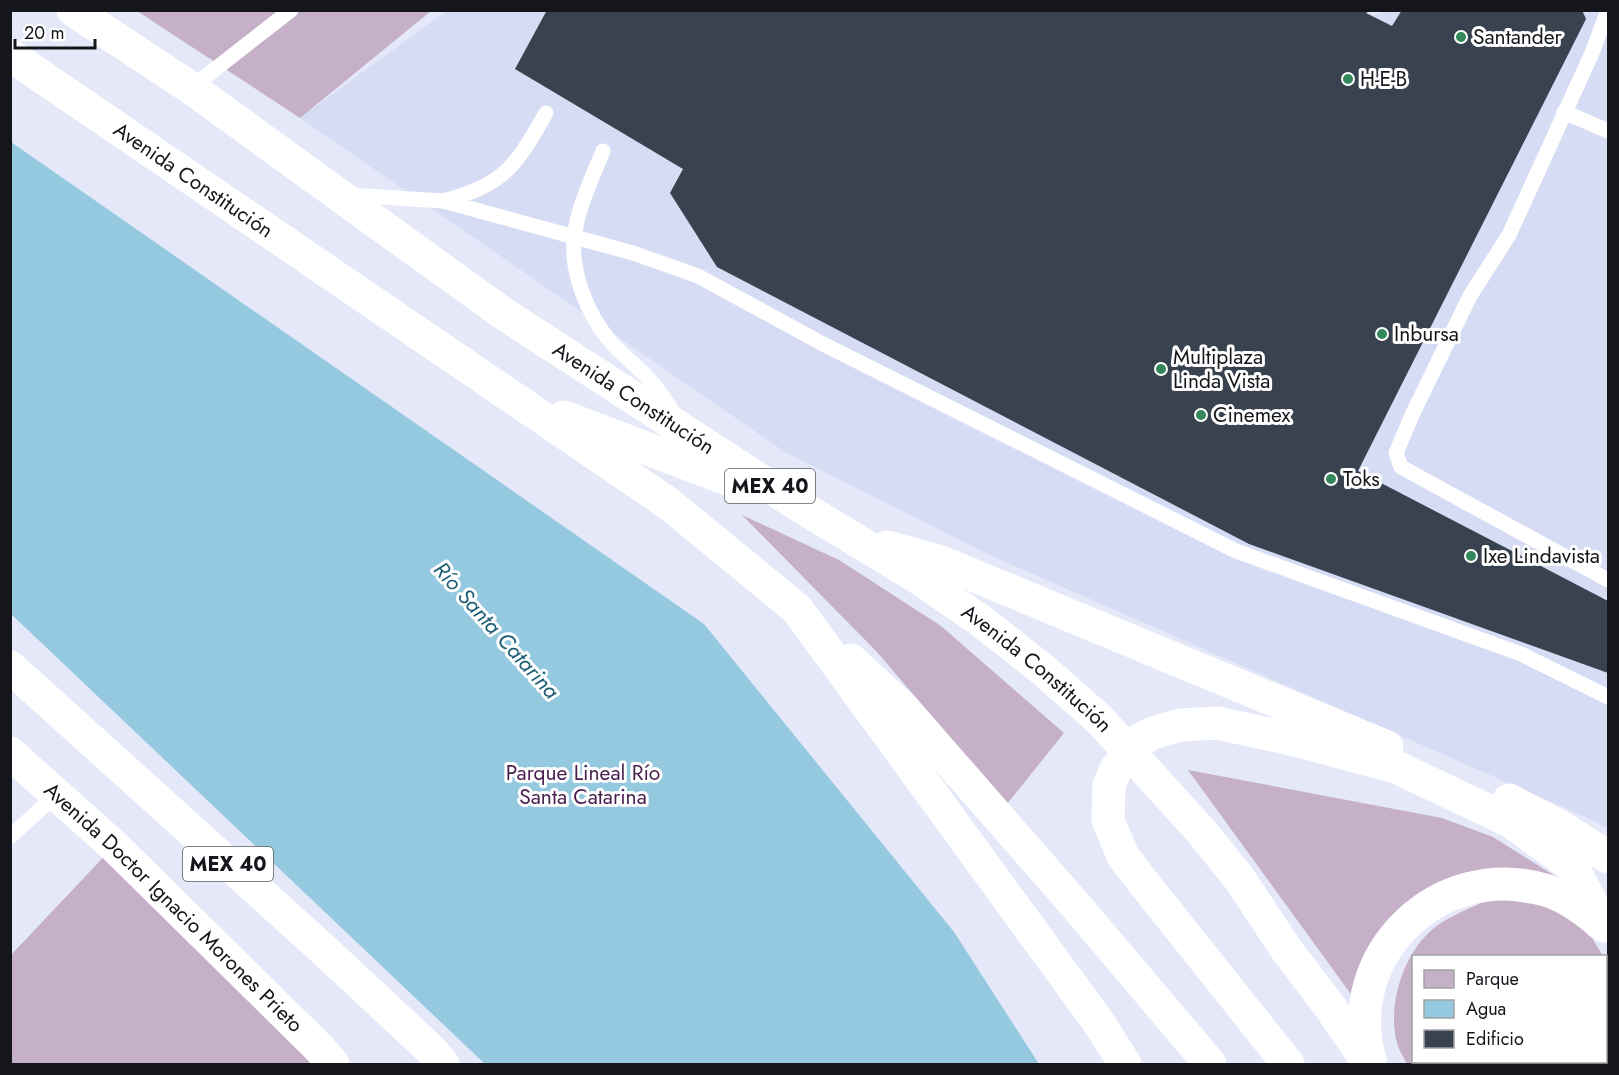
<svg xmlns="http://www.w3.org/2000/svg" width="1619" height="1075" font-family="Jost,sans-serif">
	<rect width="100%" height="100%" fill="#e4e8f9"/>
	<path fill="#d6dcf4" d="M1362 10 1373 16 1387 10 1608 11V829L1597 822 992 556 785 452 300 118 446 11Z"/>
	<g fill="#c5b0c8">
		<path d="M137 11H431L300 118Z"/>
		<path d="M742 515 839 560 941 626 1064 733 1007 804 877 652Z"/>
		<path d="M1188 770 1442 818 1493 837 1563 881 1461 876 1353 997Z"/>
		<path d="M114 846 333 1064H11L10 956Z"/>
		<path d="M1492 898 1559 908 1586 928 1603 956H1414V1062H1606V961L1608 969V1061L1606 1064H1407C1404 1058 1399 1050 1397 1043 1387 1006 1403 953 1434 928 1451 915 1473 907 1492 898Z"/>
	</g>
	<path fill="#94c9e0" d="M11 142 704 624 954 932 1039 1064H485L11 614Z"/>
	<path fill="#39434f" d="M547 10H1371L1366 13 1392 26 1402 10H1582L1586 19 1358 471 1608 601V673L1249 544 717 267 670 193 683 169 515 69Z"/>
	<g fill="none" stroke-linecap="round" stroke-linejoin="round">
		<g stroke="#fff" stroke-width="15">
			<path d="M1608 10 1592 53 1509 235 1470 296 1412 415 1396 453 1401 467 1608 580"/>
			<path d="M191 88 291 10"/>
			<path d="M1564 112 1608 131"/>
			<path d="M603 151C592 178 577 209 574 238 571 273 587 314 610 341 619 352 632 362 643 373 657 386 666 401 676 417"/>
			<path d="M349 195 443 201 633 253 698 276 823 344 1236 551 1521 654 1608 697"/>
			<path d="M443 201C505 184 515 167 546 113"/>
			<path d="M10 837 57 794"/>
		</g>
		<g stroke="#fff" stroke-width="33">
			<path id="s1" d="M73 10 191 88 501 312 803 508 917 577 981 621 1042 669 1100 720 1200 830 1239 878 1286 949 1330 1007 1369 1064"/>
			<path id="s2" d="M10 55 669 504 797 609 1099 1023 1125 1064"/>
			<path d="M564 417 743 485"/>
			<path d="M887 547 941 562 1387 747"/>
			<path d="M851 660 903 708 1077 907 1210 1064"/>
			<path d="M10 667 326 952 431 1050 443 1064"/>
			<path id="s3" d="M10 753 114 846 318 1047 333 1064"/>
			<path d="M1509 800 1561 827 1608 857"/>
			<path d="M1370 1060C1340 954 1440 859 1545 890 1566 896 1584 909 1600 923"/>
			<path d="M1288 1064 1139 877 1123 856 1108 820 1109 785 1116 769 1139 740 1153 733 1180 725 1217 723 1287 738 1396 767 1510 821 1572 866 1604 926"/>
		</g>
	</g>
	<g fill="#348759" stroke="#fff" stroke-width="2">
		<circle cx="1461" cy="37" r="6"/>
		<circle cx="1348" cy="79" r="6"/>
		<circle cx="1382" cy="334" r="6"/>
		<circle cx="1161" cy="369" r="6"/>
		<circle cx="1201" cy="415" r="6"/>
		<circle cx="1331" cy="479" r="6"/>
		<circle cx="1471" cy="556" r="6"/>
	</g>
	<g text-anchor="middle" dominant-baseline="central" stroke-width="6" stroke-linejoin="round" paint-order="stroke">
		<g fill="#fff" stroke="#5a5c60" stroke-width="1.5">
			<rect x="725" y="469" width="90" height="34" rx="4.5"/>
			<rect x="183" y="847" width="90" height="34" rx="4.5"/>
		</g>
		<g font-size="20" font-weight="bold" fill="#14161c">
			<text x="770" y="486">MEX 40</text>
			<text x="228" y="864">MEX 40</text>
		</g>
		<g font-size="21" fill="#14161c" stroke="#fff" text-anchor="start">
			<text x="1473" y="37">Santander</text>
			<text x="1360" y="79">H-E-B</text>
			<text x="1394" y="334">Inbursa</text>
			<text x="1173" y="357">Multiplaza<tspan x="1173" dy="24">Linda Vista</tspan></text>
			<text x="1213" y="415">Cinemex</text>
			<text x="1343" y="479">Toks</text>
			<text x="1483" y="556">Ixe Lindavista</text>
		</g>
		<g font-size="21" fill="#14161c" stroke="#fff">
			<text stroke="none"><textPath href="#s2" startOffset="222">Avenida Constitución</textPath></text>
			<text stroke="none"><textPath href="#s1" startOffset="682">Avenida Constitución</textPath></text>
			<text stroke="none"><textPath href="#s1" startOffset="1168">Avenida Constitución</textPath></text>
			<text stroke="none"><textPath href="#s3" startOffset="225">Avenida Doctor Ignacio Morones Prieto</textPath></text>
		</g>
		<g font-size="21" fill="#471e4d" stroke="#fff">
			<text x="583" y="773">Parque Lineal Río<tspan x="583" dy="24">Santa Catarina</tspan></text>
		</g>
		<g font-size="22" font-style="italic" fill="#1e5f77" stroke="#fff">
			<text transform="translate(497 630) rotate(48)">Río Santa Catarina</text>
		</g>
	</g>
	<rect width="1619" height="1075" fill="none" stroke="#14161c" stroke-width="24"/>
	<rect x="1412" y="955" width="195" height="108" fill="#ffffff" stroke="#a1a2a4" stroke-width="1.5"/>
	<rect x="1424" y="970" width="30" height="18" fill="#c5b0c8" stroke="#a1a2a4" stroke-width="1.5"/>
	<text x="1466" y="985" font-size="18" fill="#14161c">Parque</text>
	<rect x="1424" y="1000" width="30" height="18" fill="#94c9e0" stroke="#a1a2a4" stroke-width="1.5"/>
	<text x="1466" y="1015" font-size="18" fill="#14161c">Agua</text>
	<rect x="1424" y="1030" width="30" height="18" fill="#39434f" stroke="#a1a2a4" stroke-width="1.5"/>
	<text x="1466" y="1045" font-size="18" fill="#14161c">Edificio</text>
	<path d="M15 39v9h80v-9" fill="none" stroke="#14161c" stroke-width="3"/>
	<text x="24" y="39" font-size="18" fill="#14161c" stroke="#ffffff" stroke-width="4.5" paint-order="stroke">20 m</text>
</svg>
